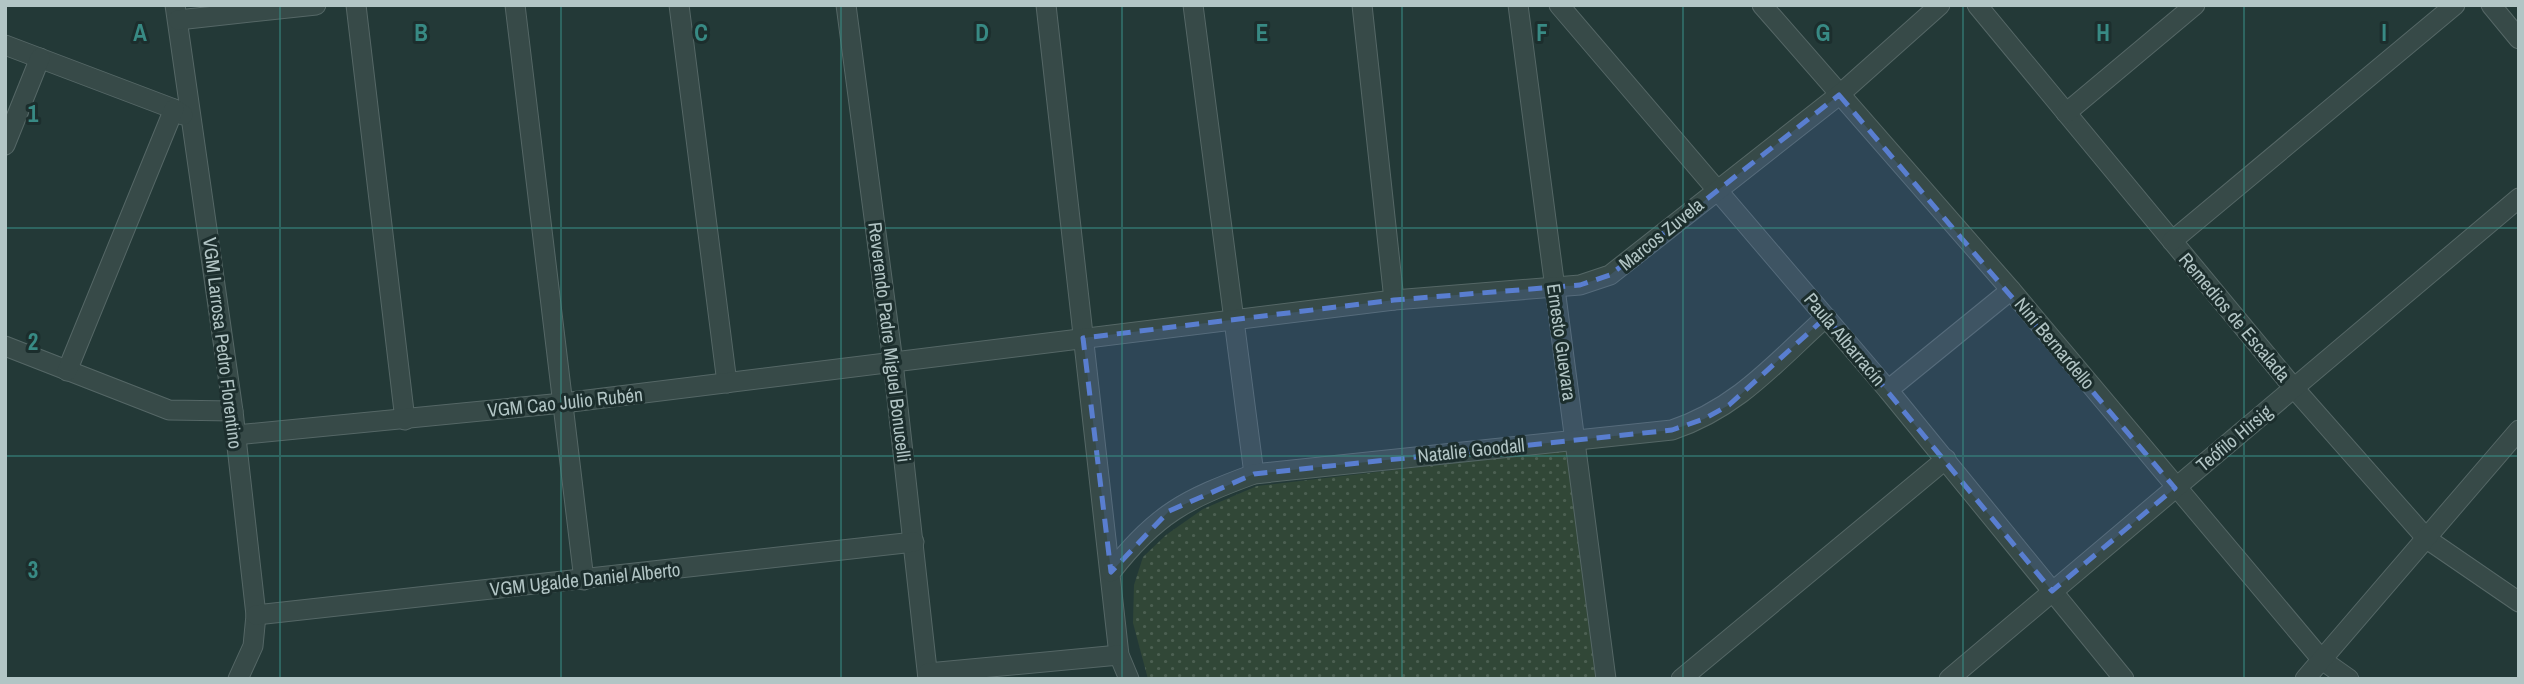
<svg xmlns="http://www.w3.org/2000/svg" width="2524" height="684" font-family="'Archivo Narrow',sans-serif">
	<defs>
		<pattern id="green-dots" width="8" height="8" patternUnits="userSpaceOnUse" patternTransform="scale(1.75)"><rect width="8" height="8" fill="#314737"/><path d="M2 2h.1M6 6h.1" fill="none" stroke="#4c6052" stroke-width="1.8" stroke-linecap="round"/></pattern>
	</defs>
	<rect width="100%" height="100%" fill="#233937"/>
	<path fill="url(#green-dots)" d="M1573 449 1599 679H1148L1133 623 1134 585 1143 557 1166 535 1203 509 1257 486Z"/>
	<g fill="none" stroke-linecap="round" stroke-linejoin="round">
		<g stroke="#556766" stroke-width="21">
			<g id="minor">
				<path d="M175 5 233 411 256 615 253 646 238 679"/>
				<path d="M356 5 405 420"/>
				<path d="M515 5 584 580"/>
				<path d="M679 5 727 383"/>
				<path d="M846 5 893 362 928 679"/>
				<path d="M1046 5 1119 655 1129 679"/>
				<path d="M1193 5 1254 474"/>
				<path d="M1362 5 1394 300"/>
				<path d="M1518 5 1606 679"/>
				<path d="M1559 5 1888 390 2124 679"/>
				<path d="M1762 5 2011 290 2322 660 2349 679"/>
				<path d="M1977 5 2293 387 2427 539 2519 602"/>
				<path d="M2491 5 2519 39"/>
				<path d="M178 20 316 5"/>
				<path d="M5 45 174 109 183 115"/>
				<path d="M2066 113 2195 5"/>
				<path d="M5 145 40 58"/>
				<path d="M2172 241 2455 5"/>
				<path d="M5 346 169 410 233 411"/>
				<path d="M67 371 174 109"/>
				<path d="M1888 390 2011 290"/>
				<path d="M236 435 563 403 1394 300 1580 285 1610 275 1839 95 1940 5"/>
				<path d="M1111 572C1156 514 1186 499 1254 474L1672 430C1738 408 1776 362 1826 317"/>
				<path d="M256 615 914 542"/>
				<path d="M928 673 1119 655"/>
				<path d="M1681 679 1946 459"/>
				<path d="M1949 679 2519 198"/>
				<path d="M2305 679 2519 430"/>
			</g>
		</g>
		<use href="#minor" stroke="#374a48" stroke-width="19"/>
	</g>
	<path fill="#597ed0" fill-opacity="0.2" stroke="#597ed0" stroke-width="5" stroke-dasharray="14 9" stroke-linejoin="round" d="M1839 95 2175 488 2052 591 1826 317 1729 405 1704 419 1672 430 1254 474 1169 511 1111 572 1083 338 1394 300 1580 285 1610 275Z"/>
	<path fill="none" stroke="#388a84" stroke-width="2" stroke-opacity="0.55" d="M280 5V679M561 5V679M841 5V679M1122 5V679M1402 5V679M1683 5V679M1963 5V679M2244 5V679M5 228H2519M5 456H2519"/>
	<g text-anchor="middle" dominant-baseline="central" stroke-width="6" stroke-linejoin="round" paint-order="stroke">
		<g font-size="19" fill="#b2c5c5" stroke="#1c2e2d">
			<text transform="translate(1661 234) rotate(-39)">Marcos Zuvela</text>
			<text transform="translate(2235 317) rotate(50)">Remedios de Escalada</text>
			<text transform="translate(1845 339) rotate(50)">Paula Albarracín</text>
			<text transform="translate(890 342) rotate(83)">Reverendo Padre Miguel Bonucelli</text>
			<text transform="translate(1562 342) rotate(82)">Ernesto Guevara</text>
			<text transform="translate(223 343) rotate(83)">VGM Larrosa Pedro Florentino</text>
			<text transform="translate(2055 343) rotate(50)">Niní Bernardello</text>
			<text transform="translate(565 402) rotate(-6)">VGM Cao Julio Rubén</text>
			<text transform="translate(2234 438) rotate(-40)">Teófilo Hirsig</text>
			<text transform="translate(1471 450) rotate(-6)">Natalie Goodall</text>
			<text transform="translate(585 579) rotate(-6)">VGM Ugalde Daniel Alberto</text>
		</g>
	</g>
	<g font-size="23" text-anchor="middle" font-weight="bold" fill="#388a84" stroke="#1c2e2d" stroke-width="6" stroke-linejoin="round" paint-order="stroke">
		<text x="140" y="41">A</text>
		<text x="421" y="41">B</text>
		<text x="701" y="41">C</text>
		<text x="982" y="41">D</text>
		<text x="1262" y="41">E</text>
		<text x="1542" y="41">F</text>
		<text x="1823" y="41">G</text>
		<text x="2103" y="41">H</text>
		<text x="2384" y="41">I</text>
		<text x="33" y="122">1</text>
		<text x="33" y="350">2</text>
		<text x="33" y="578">3</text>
	</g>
	<rect width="2524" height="684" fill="none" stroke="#b2c5c5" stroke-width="14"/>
</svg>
